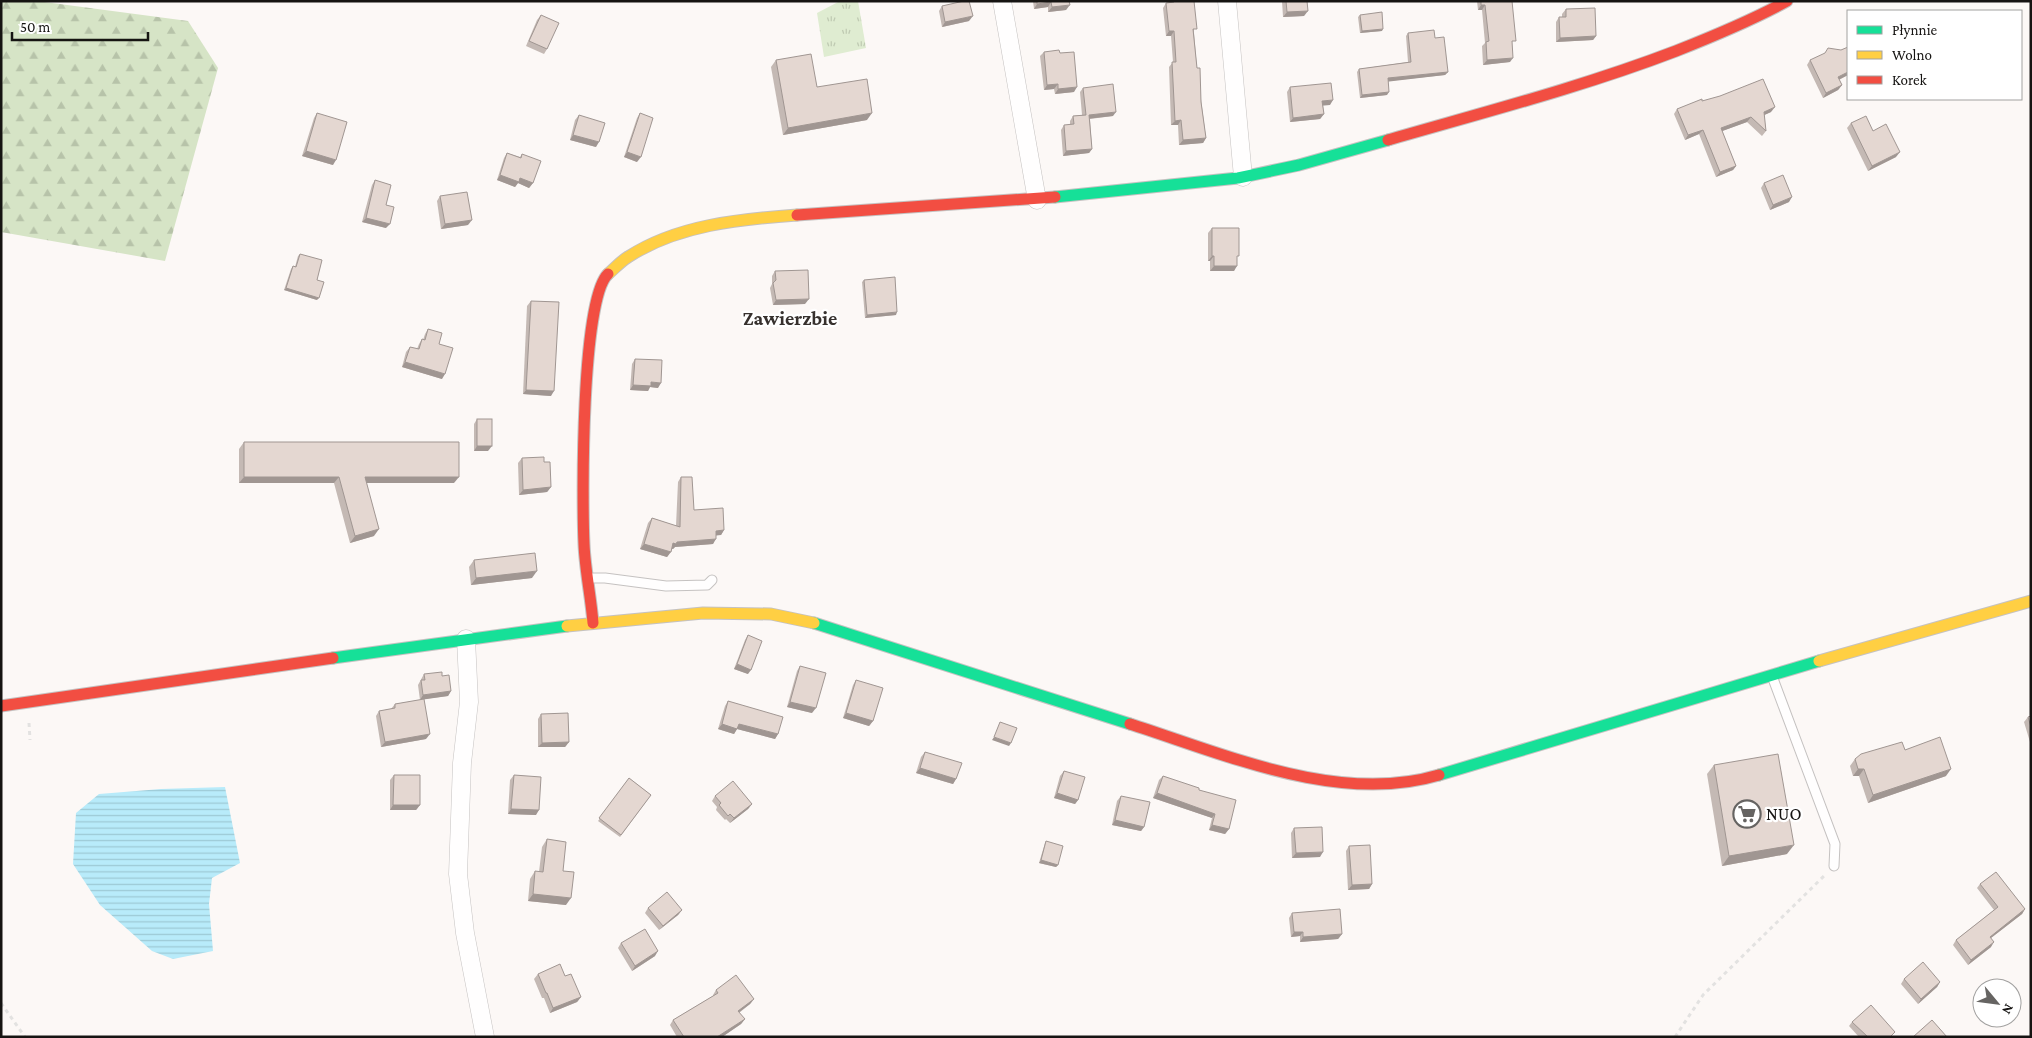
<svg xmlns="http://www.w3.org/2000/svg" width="2032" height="1038" font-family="'Crimson Pro',serif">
	<defs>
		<pattern id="forest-firs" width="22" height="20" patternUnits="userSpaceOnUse" patternTransform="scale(1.25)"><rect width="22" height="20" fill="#d6e4c6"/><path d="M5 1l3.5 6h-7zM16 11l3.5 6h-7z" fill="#b7c3a9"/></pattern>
		<pattern id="park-tufts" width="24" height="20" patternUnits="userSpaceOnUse" patternTransform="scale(1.25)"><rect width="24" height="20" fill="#dfecd1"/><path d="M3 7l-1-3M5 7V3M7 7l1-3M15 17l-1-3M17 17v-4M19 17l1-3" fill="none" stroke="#bfcab2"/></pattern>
		<pattern id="water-rules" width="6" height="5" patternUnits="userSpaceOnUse" patternTransform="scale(1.25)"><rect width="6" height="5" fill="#b8ebfa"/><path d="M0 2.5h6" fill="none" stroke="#9dc9d5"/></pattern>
	</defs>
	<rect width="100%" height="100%" fill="#fcf8f6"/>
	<path fill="url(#forest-firs)" d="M1 1H37L188 21 218 68 165 261 1 232Z"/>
	<path fill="url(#park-tufts)" d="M840 1H858L866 48 824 57 817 13Z"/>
	<path fill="url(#water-rules)" d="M225 787 240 863 212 878 209 904 213 951 173 959 152 951 100 905 73 864 76 813 99 794 161 789Z"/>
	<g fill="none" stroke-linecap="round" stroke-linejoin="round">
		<g stroke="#c5c2c1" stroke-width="11">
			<g id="lane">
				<path d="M590 578H605L666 586 707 585 712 580"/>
				<path d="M1772 676 1835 844 1834 866"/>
			</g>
		</g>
		<g stroke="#c5c2c1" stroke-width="19">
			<g id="street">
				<path d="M1002 1 1037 200"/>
				<path d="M1227 1 1243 177"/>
				<path d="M466 639 469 702 462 763 458 874 465 933 485 1037"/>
			</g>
		</g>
		<g stroke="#c5c2c1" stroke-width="13">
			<g id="fast">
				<path d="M1055 197 1238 178 1299 165 1388 140"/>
				<path d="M814 623 1130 724"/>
				<path d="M333 658 567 626"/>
				<path d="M1439 775 1819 661"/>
			</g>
		</g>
		<g stroke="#c5c2c1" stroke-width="13">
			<g id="slow">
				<path d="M608 274C614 269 621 261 628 257 677 225 740 219 797 215"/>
				<path d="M567 626 703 613 771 614 814 623"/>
				<path d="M1819 661 2031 601"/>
			</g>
		</g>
		<g stroke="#c5c2c1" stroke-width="13">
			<g id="jam">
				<path d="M1388 140C1485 112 1582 87 1676 51 1714 36 1751 21 1787 1"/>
				<path d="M797 215 1055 197"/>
				<path d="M593 623C591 597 585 570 584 544 582 501 581 299 608 274"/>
				<path d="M1 706 333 658"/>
				<path d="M1130 724C1224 754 1339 805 1439 775"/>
			</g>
		</g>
		<g stroke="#e3e2e1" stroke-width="3" stroke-dasharray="4 4" stroke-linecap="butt">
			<path d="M29 723 30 740"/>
			<path d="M1 1003 25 1037"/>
			<path d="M1675 1037 1703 995 1826 874"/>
		</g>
		<use href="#lane" stroke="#fffefe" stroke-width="9"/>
		<use href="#street" stroke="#fffefe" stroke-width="18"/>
		<use href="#fast" stroke="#16e098" stroke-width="11"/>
		<use href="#slow" stroke="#ffcf43" stroke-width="11"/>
		<use href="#jam" stroke="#f24e42" stroke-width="11"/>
	</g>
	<g fill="#c4b9b4">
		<path d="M1033 1H1069L1066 10 1048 12V7L1034 9Z"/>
		<path d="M1170 1H1194V33L1197 68 1206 138 1203 143 1179 145 1178 125H1171L1169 67 1173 62 1171 36H1166L1163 8 1166 3H1171Z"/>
		<path d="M1282 1H1307L1304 16 1283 17Z"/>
		<path d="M1477 1H1512V45L1510 62 1483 65 1482 46 1485 43 1482 10H1478Z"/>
		<path d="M942 6 969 21 942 27 939 11Z"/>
		<path d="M1566 9 1596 36 1593 40 1556 42V22L1559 17H1562V14Z"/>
		<path d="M541 15 547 49 544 54 526 46 537 20Z"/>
		<path d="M1360 15 1382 31 1360 33 1358 17Z"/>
		<path d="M1408 33 1435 38 1448 72 1445 75 1388 81 1387 95 1360 98 1357 72 1359 69 1408 62 1406 36Z"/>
		<path d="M1848 47V75L1839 80 1842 85 1838 90 1823 98 1807 65 1810 60 1841 50Z"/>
		<path d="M1044 52 1060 53 1074 92 1055 94 1054 89 1044 90 1040 56Z"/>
		<path d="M776 60 817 87 867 120 783 135 771 67Z"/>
		<path d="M1290 87 1330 105H1323L1324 114 1320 119 1290 122 1287 92Z"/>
		<path d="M1083 88 1113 116 1090 119 1092 149 1089 153 1063 156 1061 130 1064 125H1070V121L1073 116 1082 115 1080 92Z"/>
		<path d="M1702 101 1771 112 1764 115 1766 131 1762 136 1747 122 1722 131 1736 166 1733 170 1716 177 1699 134 1685 140 1674 114 1677 109Z"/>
		<path d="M317 113 333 165 302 156 314 118Z"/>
		<path d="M640 113 637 162 624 157 637 118Z"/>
		<path d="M579 115 596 147 570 140 575 120Z"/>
		<path d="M1851 123 1873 131 1896 157 1868 171 1847 128Z"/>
		<path d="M507 153 520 157 522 154 533 183 529 188 518 183 515 187 497 180 504 158Z"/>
		<path d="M375 180 386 205V228L362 222 372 185Z"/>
		<path d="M1764 183 1789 202 1770 210 1761 188Z"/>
		<path d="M440 196 468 225 441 229 437 201Z"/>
		<path d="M1212 228 1237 259 1234 271H1210V261H1208V233Z"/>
		<path d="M300 254 317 300 284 290 291 269 293 266 295 267 298 256Z"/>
		<path d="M775 271 805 304 773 305 770 288 772 284V276Z"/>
		<path d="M864 280 896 315 865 318 862 282Z"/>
		<path d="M531 301 551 396 523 394 527 306Z"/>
		<path d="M428 329 439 344 442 379 402 367 406 352 410 347 417 349 419 344 422 339 423 340 425 334Z"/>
		<path d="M635 359 658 388 650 387 648 391 630 390 632 364Z"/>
		<path d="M477 419 488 451H474V424Z"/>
		<path d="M244 442 454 483H366L374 536 350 543 334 483H239V449Z"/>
		<path d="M522 458 544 462 551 487 547 492 519 495 518 463Z"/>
		<path d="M681 477 694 510 724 530 721 535H716L713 544 675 547 673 549H672L667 557 640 549 648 523 652 518 676 526 678 482Z"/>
		<path d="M474 560 532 578 471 585 469 567Z"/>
		<path d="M748 635V674L734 669 745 640Z"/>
		<path d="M800 666 812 713 787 707 797 671Z"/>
		<path d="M424 674 442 676 451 691 448 696 424 699 426 739 381 747 376 716 379 711 391 709 395 704 420 700 418 685Z"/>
		<path d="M856 680 873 721 869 726 843 718 853 685Z"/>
		<path d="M728 701 778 734 775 739 737 729 734 734 718 729 725 706Z"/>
		<path d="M541 714 569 742 565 747H538V719Z"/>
		<path d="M2031 716V741L2030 742 2024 722 2028 717Z"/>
		<path d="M1905 750 1946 776 1868 803 1859 776H1853L1850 766 1855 759Z"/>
		<path d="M925 752 956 779 953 784 916 773 921 757Z"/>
		<path d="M1714 765 1787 854 1722 866 1707 774Z"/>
		<path d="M1064 771 1078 800 1075 804 1054 798 1060 776Z"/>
		<path d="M394 775 420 805 416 810H390V780Z"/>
		<path d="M514 775 536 815 508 814 510 780Z"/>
		<path d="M1163 776 1199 790 1229 829 1225 834 1209 830 1212 818 1153 798 1159 780Z"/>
		<path d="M629 778 651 795 620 837 598 821Z"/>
		<path d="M715 796 752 804 748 809 730 823 726 819 725 820 716 810 717 807 712 801Z"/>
		<path d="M1121 796 1144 827 1141 831 1112 825 1117 801Z"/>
		<path d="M1294 828 1320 857 1292 858 1291 833Z"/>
		<path d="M547 839 563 871 566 905 528 901 530 879 535 871 539 872 542 847Z"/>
		<path d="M1046 841 1058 865 1056 867 1039 863 1045 843Z"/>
		<path d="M1349 846 1372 884 1369 889 1348 890 1346 851Z"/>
		<path d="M1980 884 2025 909 2022 914 1991 938V947L1968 965 1953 945 1956 940 1994 910 1977 888Z"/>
		<path d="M648 908 682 910 678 915 659 930 645 913Z"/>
		<path d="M1292 913 1342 934 1338 939 1300 942V936L1291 937 1289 918Z"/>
		<path d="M621 943 655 956 632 971 618 948Z"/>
		<path d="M538 974 565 976 581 997 577 1002 550 1013 544 998H542L534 979Z"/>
		<path d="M1904 979 1940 982 1937 987 1918 1004 1901 984Z"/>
		<path d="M716 990 754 999 750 1004 739 1013 745 1019 741 1024 722 1037H677L670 1025 673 1020 713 996V995Z"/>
		<path d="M1852 1022 1892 1037H1859L1849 1026Z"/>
	</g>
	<g fill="#a09692">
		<path d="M1051 2 1048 7 1034 9 1037 4Z"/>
		<path d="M1070 5 1066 10 1048 12 1052 7Z"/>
		<path d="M1481 5H1485L1482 10H1478Z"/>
		<path d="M1308 11 1304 16 1283 17 1287 12Z"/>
		<path d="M973 16 969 21 942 27 945 22Z"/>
		<path d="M1383 29 1382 31 1360 33 1362 31Z"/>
		<path d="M1169 31H1174L1171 36H1166Z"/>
		<path d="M1596 36 1593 40 1556 42 1560 38Z"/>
		<path d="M1513 58 1510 62 1483 65 1487 60Z"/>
		<path d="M1448 72 1445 75 1385 82 1388 78Z"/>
		<path d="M1848 72V75L1834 82 1838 77Z"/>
		<path d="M1058 84 1054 89 1044 90 1047 85Z"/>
		<path d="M1842 85 1838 90 1823 98 1826 93Z"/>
		<path d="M1077 87 1074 92 1055 94 1058 89Z"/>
		<path d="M1389 92 1387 95 1360 98 1362 95Z"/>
		<path d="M1333 100 1330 105 1319 106 1322 101Z"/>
		<path d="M1775 107 1771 112 1760 117 1764 112Z"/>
		<path d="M1116 112 1113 116 1086 119 1089 115Z"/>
		<path d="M872 113 867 120 783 135 788 128Z"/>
		<path d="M1324 114 1320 119 1290 122 1293 118Z"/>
		<path d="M1751 117 1747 122 1717 133 1721 128Z"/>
		<path d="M1181 120 1178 125H1171L1175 121Z"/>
		<path d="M1703 130 1699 134 1685 140 1688 135Z"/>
		<path d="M573 135 599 142 596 147 570 140Z"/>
		<path d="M1206 138 1203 143 1179 145 1183 140Z"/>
		<path d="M1092 149 1089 153 1063 156 1066 151Z"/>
		<path d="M306 151 336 160 333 165 302 156Z"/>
		<path d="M627 152 641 157 637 162 624 157Z"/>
		<path d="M1900 152 1896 157 1868 171 1872 166Z"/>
		<path d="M1736 166 1733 170 1716 177 1720 172Z"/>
		<path d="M500 175 520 178 533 183 529 188 518 183 515 187 497 180Z"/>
		<path d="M1792 197 1789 202 1770 210 1773 205Z"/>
		<path d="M366 218 390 224 386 228 362 222Z"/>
		<path d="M472 220 468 225 441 229 445 224Z"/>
		<path d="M1212 256H1214L1210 261H1208Z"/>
		<path d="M1214 266H1237L1234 271H1210Z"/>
		<path d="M286 288 319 298 317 300 284 290Z"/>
		<path d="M809 299 805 304 773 305 776 300Z"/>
		<path d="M897 312 896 315 865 318 867 315Z"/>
		<path d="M405 362 445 374 442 379 402 367Z"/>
		<path d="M651 382 661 383 658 388 650 387 648 391 630 390 633 385Z"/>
		<path d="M526 390 554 391 551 396 523 394Z"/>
		<path d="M477 446H492L488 451H474Z"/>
		<path d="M244 477H339L334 483H239Z"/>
		<path d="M365 477H459L454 483H360Z"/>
		<path d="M551 487 547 492 519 495 523 490Z"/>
		<path d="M379 529 374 536 350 543 355 536Z"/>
		<path d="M724 530 721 535 712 536 716 531Z"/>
		<path d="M716 539 713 544 675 547 673 549 670 548 673 543 677 542Z"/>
		<path d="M644 544 671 552 667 557 640 549Z"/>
		<path d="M537 571 532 578 471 585 476 578Z"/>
		<path d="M737 664 751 670 748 674 734 669Z"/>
		<path d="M451 691 448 696 420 700 423 695Z"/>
		<path d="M790 702 816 708 812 713 787 707Z"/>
		<path d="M846 713 873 721 869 726 843 718Z"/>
		<path d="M722 724H739L778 734 775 739 737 729 734 734 718 729Z"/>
		<path d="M430 734 426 739 381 747 385 742Z"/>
		<path d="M994 737 1011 743 1009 746 992 740Z"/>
		<path d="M569 742 565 747H538L542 743Z"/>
		<path d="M920 768 956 779 953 784 916 773Z"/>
		<path d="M1858 769H1864L1859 776H1853Z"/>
		<path d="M1951 769 1946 776 1868 803 1873 795Z"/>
		<path d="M1057 793 1078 800 1075 804 1054 798Z"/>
		<path d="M1157 793 1215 814 1212 818 1153 798Z"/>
		<path d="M752 804 748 809 730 823 734 818Z"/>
		<path d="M393 805H420L416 810H390Z"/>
		<path d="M511 809 539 810 536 815 508 814Z"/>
		<path d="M1115 820 1144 827 1141 831 1112 825Z"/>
		<path d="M1212 825 1229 829 1225 834 1209 830Z"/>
		<path d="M1794 845 1787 854 1722 866 1729 856Z"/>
		<path d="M1323 852 1320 857 1292 858 1296 853Z"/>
		<path d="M1041 860 1058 865 1056 867 1039 863Z"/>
		<path d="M1372 884 1369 889 1348 890 1352 885Z"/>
		<path d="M533 894 571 898 566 905 528 901Z"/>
		<path d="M2025 909 2022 914 1987 941 1990 937Z"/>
		<path d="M682 910 678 915 659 930 663 926Z"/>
		<path d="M1294 932H1303L1300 936 1291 937Z"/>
		<path d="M1342 934 1338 939 1300 942 1303 937Z"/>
		<path d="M1994 942 1991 947 1968 965 1971 960Z"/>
		<path d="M658 951 655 956 632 971 635 966Z"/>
		<path d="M1940 982 1937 987 1918 1004 1921 999Z"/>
		<path d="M581 997 577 1002 550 1013 553 1008Z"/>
		<path d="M754 999 750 1004 734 1016 738 1011Z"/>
		<path d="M745 1019 741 1024 722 1037H717Z"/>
	</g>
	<g fill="#e4d7d1" stroke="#a09692">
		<path d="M964 1H969L973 16 945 22 942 6Z"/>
		<path d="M1037 1H1069L1070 5 1052 7 1051 2 1037 4Z"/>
		<path d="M1174 1H1194L1197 29H1193L1197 68H1200L1201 102 1206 138 1183 140 1181 120 1175 121 1172 62H1176L1174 31H1169L1166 3 1174 2Z"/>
		<path d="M1286 1H1307L1308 11 1287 12Z"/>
		<path d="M1481 1H1512L1516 41H1512L1513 58 1487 60 1486 42 1489 41 1485 5H1481Z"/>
		<path d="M1595 8 1596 36 1560 38 1559 17H1566V9Z"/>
		<path d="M1382 12 1383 29 1362 31 1360 15Z"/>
		<path d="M541 15 559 23 547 49 529 41Z"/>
		<path d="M1434 30 1435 38 1444 37 1448 72 1388 78 1389 92 1362 95 1359 69 1411 62 1408 33Z"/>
		<path d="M1848 47V72L1838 77 1842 85 1826 93 1810 60 1825 53 1828 48 1841 50Z"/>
		<path d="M1059 50 1060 53 1074 52 1077 87 1058 89V84L1047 85 1044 52Z"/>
		<path d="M811 54 817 87 867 79 872 113 788 128 776 60Z"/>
		<path d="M1763 79 1775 107 1764 112 1766 131 1751 117 1721 128 1736 166 1720 172 1703 130 1688 135 1677 109 1702 99V101L1720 96Z"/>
		<path d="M1331 83 1333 100 1322 101 1324 114 1293 118 1290 87Z"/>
		<path d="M1113 84 1116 112 1089 115 1092 149 1066 151 1064 125 1074 124 1073 116 1086 115 1083 88Z"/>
		<path d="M317 113 347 122 336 160 306 151Z"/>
		<path d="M640 113 653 118 641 157 627 152Z"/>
		<path d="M579 115 605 123 599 142 573 135Z"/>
		<path d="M1866 116 1873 131 1886 124 1900 152 1872 166 1851 123Z"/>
		<path d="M507 153 521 158 522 154 541 161 533 183 520 178 519 182 500 175Z"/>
		<path d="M1783 175 1792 197 1773 205 1764 183Z"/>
		<path d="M375 180 391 185 386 205 394 207 390 224 366 218Z"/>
		<path d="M467 192 472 220 445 224 440 196Z"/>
		<path d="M1212 228H1239V256H1237V266H1214V256H1212Z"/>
		<path d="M300 254 322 260 317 280 324 282 319 298 286 288 293 266 296 267Z"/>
		<path d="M808 270 809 299 776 300 773 283 776 280 775 271Z"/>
		<path d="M895 277 897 312 867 315 864 280Z"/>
		<path d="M531 301 559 302 554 391 526 390Z"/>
		<path d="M428 329 442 333 439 344 453 348 445 374 405 362 410 347 419 349 422 339 425 340Z"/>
		<path d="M635 359 662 360 661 383 651 382V386L633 385Z"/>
		<rect x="477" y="419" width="15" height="27"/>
		<path d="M244 442H459V477H365L379 529 355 536 339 477H244Z"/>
		<path d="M544 457V462H550L551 487 523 490 522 458Z"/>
		<path d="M681 477H692L694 510 723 508 724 530 716 531V539L677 542 676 544 673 543 671 552 644 544 652 518 680 527Z"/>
		<path d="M535 553 537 571 476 578 474 560Z"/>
		<path d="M748 635 762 641 751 670 737 664Z"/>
		<path d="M800 666 826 673 816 708 790 702Z"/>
		<path d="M442 672V676L449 675 451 691 423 695 421 680H425L424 674Z"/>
		<path d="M856 680 883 688 873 721 846 713Z"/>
		<path d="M424 699 430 734 385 742 379 711 395 708V704Z"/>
		<path d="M728 701 783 717 778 734 739 724 737 729 722 724Z"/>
		<path d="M568 713 569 742 542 743 541 714Z"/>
		<path d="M2031 716V727L2028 717Z"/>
		<path d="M1000 722 1017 728 1011 743 994 737Z"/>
		<path d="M1940 737 1951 769 1873 795 1864 769H1858L1855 759 1861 754 1902 742 1905 750Z"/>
		<path d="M925 752 962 763 956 779 920 768Z"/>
		<path d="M1778 754 1794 845 1729 856 1714 765Z"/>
		<path d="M1064 771 1085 777 1078 800 1057 793Z"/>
		<path d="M394 775H420V805H393Z"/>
		<path d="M514 775 541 777 539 810 511 809Z"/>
		<path d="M1163 776 1199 788V790L1236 800 1229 829 1212 825 1215 814 1157 793Z"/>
		<path d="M629 778 651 795 621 835 599 818Z"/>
		<path d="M733 781 752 804 734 818 730 814 728 816 719 805 721 803 715 796Z"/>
		<path d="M1121 796 1150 802 1144 827 1115 820Z"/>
		<path d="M1322 827 1323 852 1296 853 1294 828Z"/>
		<path d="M547 839 566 842 563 871 574 872 571 898 533 894 535 871 543 872Z"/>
		<path d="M1046 841 1063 846 1058 865 1041 860Z"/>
		<path d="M1370 845 1372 884 1352 885 1349 846Z"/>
		<path d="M1996 872 2025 909 1990 937 1994 942 1971 960 1956 940 1998 907 1980 884Z"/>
		<path d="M667 892 682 910 663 926 648 908Z"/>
		<path d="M1340 909 1342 934 1303 937V932H1294L1292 913Z"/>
		<path d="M645 929 658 951 635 966 621 943Z"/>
		<path d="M1923 962 1940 982 1921 999 1904 979Z"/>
		<path d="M560 964 565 976 571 974 581 997 553 1008 547 993H546L538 974Z"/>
		<path d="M736 975 754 999 738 1011 745 1019 717 1037H684L673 1020 718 993 716 990Z"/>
		<path d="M1871 1005 1895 1032 1890 1037H1868L1852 1022Z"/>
		<path d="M1932 1020 1947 1037H1913Z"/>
	</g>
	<defs>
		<g id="supermarket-ring" transform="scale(1.4375)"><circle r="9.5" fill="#fff" stroke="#666462" stroke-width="1.5"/><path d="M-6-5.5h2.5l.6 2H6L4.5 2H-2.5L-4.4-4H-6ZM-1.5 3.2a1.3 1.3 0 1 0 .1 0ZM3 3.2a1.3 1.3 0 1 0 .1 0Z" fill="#666462"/></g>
	</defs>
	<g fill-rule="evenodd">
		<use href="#supermarket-ring" x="1747" y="814"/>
	</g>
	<g text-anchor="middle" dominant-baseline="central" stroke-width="4.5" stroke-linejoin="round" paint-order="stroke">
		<g font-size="18" fill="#161412" stroke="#fff" text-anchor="start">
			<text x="1766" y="814">NUO</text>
		</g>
		<g font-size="20" font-weight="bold" fill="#37312e" stroke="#fff">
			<text x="790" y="318">Zawierzbie</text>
		</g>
	</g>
	<rect width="2032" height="1038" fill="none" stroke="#161412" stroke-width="5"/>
	<rect x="1847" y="10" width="175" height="90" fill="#ffffff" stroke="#a2a1a0"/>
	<rect x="1857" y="26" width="25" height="8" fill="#16e098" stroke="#a2a1a0"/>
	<text x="1892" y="35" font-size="15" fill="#161412">Płynnie</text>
	<rect x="1857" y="51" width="25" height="8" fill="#ffcf43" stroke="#a2a1a0"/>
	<text x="1892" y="60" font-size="15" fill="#161412">Wolno</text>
	<rect x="1857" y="76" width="25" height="8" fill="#f24e42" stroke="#a2a1a0"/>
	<text x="1892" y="85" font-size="15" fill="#161412">Korek</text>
	<g transform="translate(1997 1003) rotate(119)"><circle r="24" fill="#ffffff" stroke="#a2a1a0"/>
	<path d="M0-4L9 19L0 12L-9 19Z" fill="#666462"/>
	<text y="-8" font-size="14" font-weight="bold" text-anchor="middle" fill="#161412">N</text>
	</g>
	<path d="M12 32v8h136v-8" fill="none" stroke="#161412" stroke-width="2.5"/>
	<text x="20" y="32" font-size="15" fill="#161412" stroke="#ffffff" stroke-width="4" paint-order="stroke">50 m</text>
</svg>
